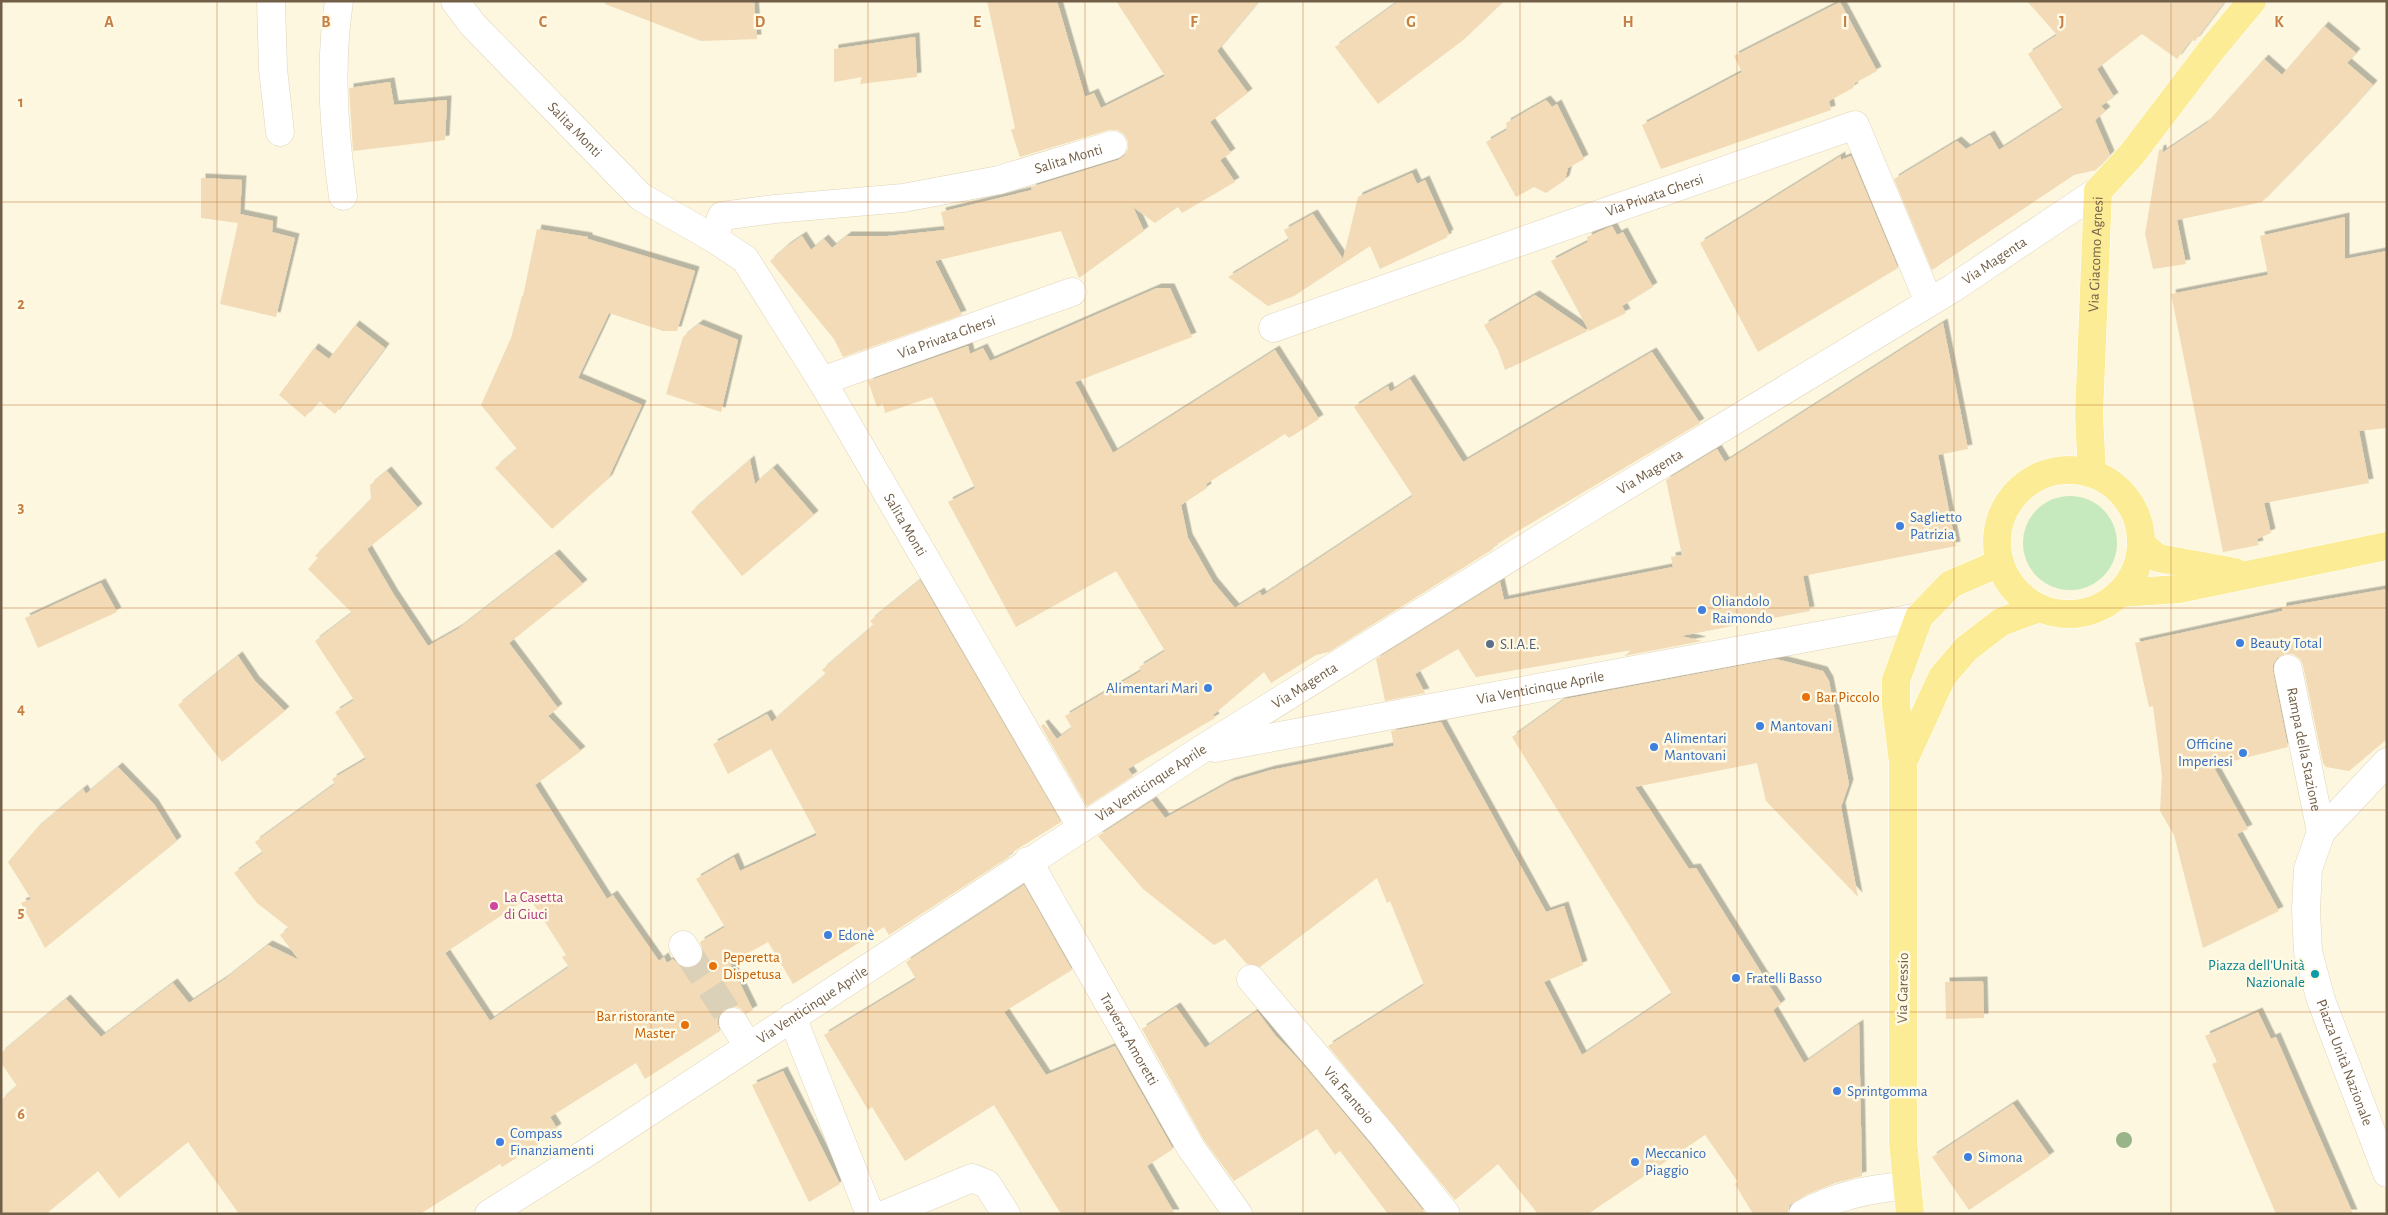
<svg xmlns="http://www.w3.org/2000/svg" width="2388" height="1215" font-family="'Alegreya Sans',sans-serif">
	<defs>
		<filter id="shadow"><feDropShadow dx="4.5" dy="-4.5" stdDeviation="0" flood-color="#0004"/></filter>
	</defs>
	<rect width="100%" height="100%" fill="#fcf7de"/>
	<circle fill="#c6e9be" cx="2070" cy="543" r="47"/>
	<g fill="#f2dbb6" fill-rule="evenodd" filter="url(#shadow)">
		<path d="M605 1H754L757 39 701 41 605 4Z"/>
		<path d="M987 1H1057L1085 97 1094 93 1101 108 1165 76 1116 1H1259L1217 51 1248 93 1210 122 1231 153 1220 160 1235 182 1182 213 1178 207 1155 223 1133 207 1144 231 1079 278 1061 231 935 261 962 315 843 357 834 339 770 261 786 247 802 236 811 250 824 239 832 248 847 236H888L945 230 941 212 1032 190 1031 187 1118 160 1124 156 1128 149V141L1124 134 1117 130H1109L1020 157 1011 130 1015 128Z"/>
		<path d="M1399 1H1504L1462 41 1378 104 1335 47Z"/>
		<path d="M2027 1H2225L2195 41 2191 40 2177 59 2142 34 2097 69 2114 97 2101 106 2106 111 2095 120 2110 155 2096 170 2074 175 1932 270 1894 179 1957 141 1966 149 1990 135 1999 150 2063 109 2028 54 2057 35Z"/>
		<path d="M1840 2 1877 71 1855 83 1853 88 1829 101 1831 110 1661 169 1642 125 1742 72 1734 56Z"/>
		<path d="M2324 26 2356 53 2347 63 2373 85 2337 125 2262 202 2177 220 2186 264 2153 269 2145 234 2159 150 2162 149V153L2207 123 2264 59 2282 75Z"/>
		<path d="M915 37 917 77 860 84 862 77 834 82V49Z"/>
		<path d="M390 82 394 105 447 100 445 140 353 151 349 88Z"/>
		<path d="M1546 100 1552 107 1557 104 1584 159 1568 168 1565 180 1546 193 1534 187 1516 197 1486 142 1507 130 1506 123Z"/>
		<path d="M1841 156V160L1851 156 1898 268 1758 352 1700 243Z"/>
		<path d="M1412 173 1417 184 1425 180 1449 234 1446 236 1448 237 1380 269 1370 246 1294 296 1268 306 1228 277 1289 240 1284 230 1313 214 1343 259 1358 197Z"/>
		<path d="M201 178 242 180 240 214 273 221 272 232 295 238 276 317 220 304 238 223 201 218Z"/>
		<path d="M2345 217V259L2387 251V428L2359 431 2369 483 2264 503 2271 533 2257 539 2259 545 2223 552 2171 294 2268 275 2260 236Z"/>
		<path d="M1612 226 1617 235 1623 232 1653 287 1622 306 1626 313 1589 331 1551 261 1588 242 1587 237Z"/>
		<path d="M537 229 588 237V239L695 271 677 331H663L609 313 578 378 642 405 608 479 552 529 495 468 517 449 481 405 511 338 522 296H523Z"/>
		<path d="M1157 288H1170L1192 337 1075 382 1113 453 1275 350 1319 419 1289 438 1285 434 1206 484 1207 488 1181 505 1188 538 1213 582 1235 608 1260 592 1262 596 1413 496 1354 407 1388 386 1390 392 1410 379 1463 462 1652 352 1700 423 1518 531 1493 547V549L1329 652 1316 655 1271 683 1264 672 1213 715 1215 718 1128 769 1133 776 1087 806 1041 726 1044 724 1057 739 1072 728 1065 716 1141 671 1139 667 1165 651 1116 571 1016 627 948 502 975 488 932 397 885 413 883 404 877 407 868 381 968 346 970 354 983 348 990 361Z"/>
		<path d="M1535 295 1588 331 1505 370 1498 350 1484 325Z"/>
		<path d="M1943 323 1968 449 1938 455 1956 546 1803 576 1810 611 1681 636 1702 641 1624 656 1632 650 1476 677 1458 649 1415 674 1425 693 1385 701 1376 659 1500 582 1504 600 1673 567 1671 557 1682 555 1666 480 1717 449 1725 462Z"/>
		<path d="M699 324 738 340 721 412 666 394 683 337Z"/>
		<path d="M355 325 385 348 335 414 319 401 305 417 279 395 314 348 329 359Z"/>
		<path d="M750 460 755 484 773 468 814 515 742 576 691 512Z"/>
		<path d="M387 471 418 508 367 549 394 595 428 646 458 629 555 554 583 584 509 643 558 708 548 716 581 751 535 785 607 899 613 895 659 961 664 957 667 963 673 959 681 967 689 969 696 966 702 961 704 953 700 942 725 927 696 879 734 857 740 871 817 835 771 749 728 774 713 744 767 714 772 722 826 674 822 670 874 625 870 621 920 580 1061 822 1008 855 1009 857 889 935 884 927 793 984 768 942 730 963 753 1010 746 1014 740 1008 732 1006 725 1009 719 1014 717 1022 720 1031 645 1079 636 1063 550 1117 557 1128 538 1141 540 1143 502 1167 500 1164 420 1214H239L188 1142 119 1198 98 1171 46 1214H1V1100L17 1086 1 1063V1053L66 999 101 1037 173 983 189 1003 225 979 268 945 299 960 280 935 289 928 257 903 234 873 263 853 255 842 335 784 332 779 366 759 335 712 354 700 315 641 352 613 308 569 318 558 315 556 371 499 370 485ZM529 897 566 955 562 957 569 967 490 1021 445 953Z"/>
		<path d="M101 583 117 612 38 648 25 618Z"/>
		<path d="M2387 589V739L2349 771 2326 767 2323 763 2303 665 2300 659 2293 654H2285L2277 658 2273 665V672L2288 747 2213 766 2248 829 2237 834 2279 911 2203 948 2174 835 2160 811 2162 776 2153 706 2149 707 2135 643 2282 611V607Z"/>
		<path d="M238 656 255 681 285 711 222 762 178 705Z"/>
		<path d="M1776 659 1823 671 1829 681 1849 784 1841 807 1858 897 1766 801 1757 763 1635 787 1689 869 1696 868 1781 1004 1773 1010 1804 1063 1859 1024 1862 1176 1835 1183 1808 1194 1790 1205 1787 1214H1753L1735 1184 1738 1182 1705 1135 1588 1214H1538L1498 1164 1455 1200 1328 1046 1424 985 1390 901 1387 903 1377 878 1260 967 1247 964 1225 939 1214 945 1143 889 1098 836 1152 801 1165 818 1230 782 1271 770 1394 746 1391 731 1441 722 1546 912 1564 906 1583 965 1544 982 1582 1055 1672 994 1512 737 1565 699Z"/>
		<path d="M118 767 154 804 177 841 45 948 21 903 31 899 8 862 36 829 83 789 86 794Z"/>
		<path d="M1024 885 1072 970 1004 1012 1046 1075 1115 1046 1173 1149 1147 1166 1175 1214H1061L994 1105 905 1161 872 1107 868 1110 824 1035 916 979 906 962Z"/>
		<path d="M1983 981 1984 1018 1946 1019 1945 982Z"/>
		<path d="M1176 1007 1205 1048 1257 1011 1275 1035 1299 1060 1370 1144 1426 1214H1388L1340 1151 1335 1155 1317 1129 1234 1181 1204 1140 1142 1029Z"/>
		<path d="M2258 1012 2271 1039 2276 1037 2353 1214H2276L2212 1064 2217 1062 2205 1036Z"/>
		<path d="M783 1071 840 1184 809 1202 752 1085Z"/>
		<path d="M2013 1104 2050 1156 1969 1210 1932 1157Z"/>
	</g>
	<g fill="none" stroke-linecap="round" stroke-linejoin="round">
		<path stroke="#dad1b8" stroke-width="28" stroke-dasharray="28 14" stroke-linecap="butt" d="M688 953 733 1022"/>
		<g stroke="#e0d4bb" stroke-width="29">
			<g id="minor">
				<path d="M271 1 273 69 280 132"/>
				<path d="M339 1C329 67 334 130 343 196"/>
				<path id="s1" d="M455 1 473 25 641 197 713 238 745 259 822 381 1082 828"/>
				<path id="s2" d="M713 238 722 216 775 209 903 198 999 180 1113 145"/>
				<path id="s3" d="M1273 328 1855 125 1929 302"/>
				<path id="s4" d="M822 381 1072 292"/>
				<path id="s5" d="M2288 669 2321 832"/>
				<path id="s6" d="M1215 748 1919 617"/>
				<path id="s7" d="M2387 762 2321 832 2308 869 2306 910 2308 952 2321 1000 2387 1173"/>
				<path id="s8" d="M1028 861 1191 1148 1238 1214"/>
				<path d="M683 945 688 953"/>
				<path id="s9" d="M1251 979 1382 1134 1446 1214"/>
				<path d="M792 1017 870 1214"/>
				<path d="M733 1022 748 1046"/>
				<path id="s10" d="M489 1214 583 1155 1199 751 1588 509 1953 288 2098 191"/>
				<path d="M886 1214 972 1178 987 1184 1006 1214"/>
				<path d="M1803 1214C1835 1196 1871 1188 1907 1186"/>
			</g>
		</g>
		<g stroke="#fff" stroke-width="29">
			<g id="major">
				<circle cx="2069" cy="542" r="72"/>
				<path id="s11" d="M2092 473 2089 415 2098 191 2132 154 2212 49 2252 1"/>
				<path d="M2141 544 2158 558 2235 572"/>
				<path d="M2120 593 2179 589 2387 546"/>
				<path d="M1903 762 1942 677 1966 649 2001 622 2039 608"/>
				<path d="M1910 1214 1903 1141V762L1896 706V680L1919 617 1951 584 2000 563"/>
			</g>
		</g>
		<use href="#minor" stroke="#fff" stroke-width="28"/>
		<use href="#major" stroke="#fcec95" stroke-width="28"/>
	</g>
	<circle fill="#98b488" cx="2124" cy="1140" r="8"/>
	<path fill="none" stroke="#c57e43" stroke-width="1" stroke-opacity="0.55" d="M217 1V1214M434 1V1214M651 1V1214M868 1V1214M1085 1V1214M1303 1V1214M1520 1V1214M1737 1V1214M1954 1V1214M2171 1V1214M1 202H2387M1 405H2387M1 608H2387M1 810H2387M1 1012H2387"/>
	<g fill="#3f7fe0" stroke="#fffae5" stroke-width="2">
		<circle cx="1900" cy="526" r="5"/>
		<circle cx="1702" cy="610" r="5"/>
		<circle cx="2240" cy="643" r="5"/>
		<circle cx="1208" cy="688" r="5"/>
		<circle cx="1760" cy="726" r="5"/>
		<circle cx="1654" cy="747" r="5"/>
		<circle cx="2243" cy="753" r="5"/>
		<circle cx="828" cy="935" r="5"/>
		<circle cx="1736" cy="978" r="5"/>
		<circle cx="1837" cy="1091" r="5"/>
		<circle cx="500" cy="1142" r="5"/>
		<circle cx="1968" cy="1157" r="5"/>
		<circle cx="1635" cy="1162" r="5"/>
	</g>
	<circle fill="#5c6f8a" stroke="#fffae5" stroke-width="2" cx="1490" cy="644" r="5"/>
	<g fill="#e8710a" stroke="#fffae5" stroke-width="2">
		<circle cx="1806" cy="697" r="5"/>
		<circle cx="713" cy="966" r="5"/>
		<circle cx="685" cy="1025" r="5"/>
	</g>
	<circle fill="#d1479c" stroke="#fffae5" stroke-width="2" cx="494" cy="906" r="5"/>
	<circle fill="#0f9aa8" stroke="#fffae5" stroke-width="2" cx="2315" cy="974" r="5"/>
	<g text-anchor="middle" dominant-baseline="central" stroke-width="5" stroke-linejoin="round" paint-order="stroke">
		<g font-size="15" fill="#725f47" stroke="#fffae5">
			<text stroke="none"><textPath href="#s1" startOffset="176">Salita Monti</textPath></text>
			<text stroke="none"><textPath href="#s2" startOffset="376">Salita Monti</textPath></text>
			<text stroke="none"><textPath href="#s3" startOffset="404">Via Privata Ghersi</textPath></text>
			<text stroke="none"><textPath href="#s11" startOffset="219">Via Giacomo Agnesi</textPath></text>
			<text stroke="none"><textPath href="#s10" startOffset="1782">Via Magenta</textPath></text>
			<text stroke="none"><textPath href="#s4" startOffset="132">Via Privata Ghersi</textPath></text>
			<text stroke="none"><textPath href="#s10" startOffset="1378">Via Magenta</textPath></text>
			<text stroke="none"><textPath href="#s1" startOffset="702">Salita Monti</textPath></text>
			<text stroke="none"><textPath href="#s10" startOffset="972">Via Magenta</textPath></text>
			<text stroke="none"><textPath href="#s6" startOffset="331">Via Venticinque Aprile</textPath></text>
			<text stroke="none"><textPath href="#s5" startOffset="82">Rampa della Stazione</textPath></text>
			<text stroke="none"><textPath href="#s10" startOffset="790">Via Venticinque Aprile</textPath></text>
			<text transform="translate(1903 988) rotate(-89)">Via Garessio</text>
			<text stroke="none"><textPath href="#s10" startOffset="385">Via Venticinque Aprile</textPath></text>
			<text stroke="none"><textPath href="#s8" startOffset="205">Traversa Amoretti</textPath></text>
			<text stroke="none"><textPath href="#s7" startOffset="335">Piazza Unità Nazionale</textPath></text>
			<text stroke="none"><textPath href="#s9" startOffset="152">Via Frantoio</textPath></text>
		</g>
		<g font-size="15" fill="#366cbe" stroke="#fffae5" text-anchor="start">
			<text x="1910" y="517">Saglietto<tspan x="1910" dy="17">Patrizia</tspan></text>
			<text x="1712" y="601">Oliandolo<tspan x="1712" dy="17">Raimondo</tspan></text>
			<text x="2250" y="643">Beauty Total</text>
			<text x="1198" y="688" text-anchor="end">Alimentari Mari</text>
			<text x="1770" y="726">Mantovani</text>
			<text x="1664" y="738">Alimentari<tspan x="1664" dy="17">Mantovani</tspan></text>
			<text x="2233" y="744" text-anchor="end">Officine<tspan x="2233" dy="17">Imperiesi</tspan></text>
			<text x="838" y="935">Edonè</text>
			<text x="1746" y="978">Fratelli Basso</text>
			<text x="1847" y="1091">Sprintgomma</text>
			<text x="510" y="1133">Compass<tspan x="510" dy="17">Finanziamenti</tspan></text>
			<text x="1645" y="1153">Meccanico<tspan x="1645" dy="17">Piaggio</tspan></text>
			<text x="1978" y="1157">Simona</text>
		</g>
		<g font-size="15" fill="#4e5e75" stroke="#fffae5" text-anchor="start">
			<text x="1500" y="644">S.I.A.E.</text>
		</g>
		<g font-size="15" fill="#c56008" stroke="#fffae5" text-anchor="start">
			<text x="1816" y="697">Bar Piccolo</text>
			<text x="723" y="957">Peperetta<tspan x="723" dy="17">Dispetusa</tspan></text>
			<text x="675" y="1016" text-anchor="end">Bar ristorante<tspan x="675" dy="17">Master</tspan></text>
		</g>
		<g font-size="15" fill="#b23c85" stroke="#fffae5" text-anchor="start">
			<text x="504" y="897">La Casetta<tspan x="504" dy="17">di Giuci</tspan></text>
		</g>
		<g font-size="15" fill="#0d838f" stroke="#fffae5" text-anchor="end">
			<text x="2305" y="965">Piazza dell'Unità<tspan x="2305" dy="17">Nazionale</tspan></text>
		</g>
	</g>
	<g font-size="16" text-anchor="middle" font-weight="bold" fill="#c57e43" stroke="#fffae5" stroke-width="5" stroke-linejoin="round" paint-order="stroke">
		<text x="109" y="27">A</text>
		<text x="326" y="27">B</text>
		<text x="543" y="27">C</text>
		<text x="760" y="27">D</text>
		<text x="977" y="27">E</text>
		<text x="1194" y="27">F</text>
		<text x="1411" y="27">G</text>
		<text x="1628" y="27">H</text>
		<text x="1845" y="27">I</text>
		<text x="2062" y="27">J</text>
		<text x="2279" y="27">K</text>
		<text x="21" y="107">1</text>
		<text x="21" y="309">2</text>
		<text x="21" y="512">3</text>
		<text x="21" y="714">4</text>
		<text x="21" y="917">5</text>
		<text x="21" y="1119">6</text>
	</g>
	<rect width="2388" height="1215" fill="none" stroke="#725f47" stroke-width="5"/>
</svg>
